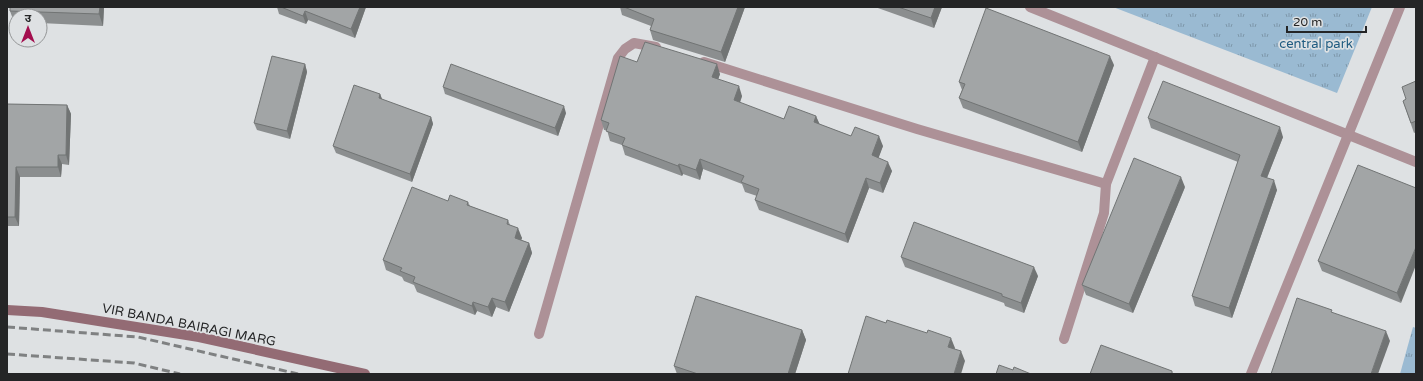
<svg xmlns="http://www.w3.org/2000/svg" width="1423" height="381" font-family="'Varela Round','Noto Sans Devanagari',sans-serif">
	<defs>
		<pattern id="grass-tufts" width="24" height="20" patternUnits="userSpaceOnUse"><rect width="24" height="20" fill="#9abad2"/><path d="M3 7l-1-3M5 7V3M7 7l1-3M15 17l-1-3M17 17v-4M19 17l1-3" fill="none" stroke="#7d97aa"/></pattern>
	</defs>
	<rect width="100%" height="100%" fill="#dee1e3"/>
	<g fill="url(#grass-tufts)">
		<path d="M1113 7H1372L1337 93Z"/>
		<path d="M1413 327 1416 328V374H1400Z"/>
	</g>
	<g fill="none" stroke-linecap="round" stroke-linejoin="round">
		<g stroke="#ad9197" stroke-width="10">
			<path d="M1030 7 1416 162"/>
			<path d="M704 62 917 129 1106 184"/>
			<path d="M539 334 618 58 625 49 634 43 656 47"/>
			<path d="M1064 339 1104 213 1106 184 1155 57"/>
			<path d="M1251 374 1400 7"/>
		</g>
		<path stroke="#936b74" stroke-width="10" d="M7 310 42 312 199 337 365 374"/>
		<g stroke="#7f8182" stroke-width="3" stroke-dasharray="8 4" stroke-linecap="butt">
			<path d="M7 327 138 337 298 374"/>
			<path d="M7 354 134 363 180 374"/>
		</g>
	</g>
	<g fill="#8b8e8f">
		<path d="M104 7 103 26 40 23V16H16V23L14 22 10 11Z"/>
		<path d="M277 7H366L355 38 308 20 306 24 279 14Z"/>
		<path d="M620 7H745L725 62 653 40 650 30 651 26 622 15Z"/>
		<path d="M875 7H942L934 28Z"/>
		<path d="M637 62 720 74 718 79 742 96 740 103 784 119 816 116 819 124 851 136 883 146 878 158 892 171 883 193 869 188 848 243 759 210 755 200 757 196 745 192 742 184 703 169 700 180 683 174 682 176 625 155 622 145 610 141 607 130H604L601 120Z"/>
		<path d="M305 64 307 72 290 139 257 130 254 123Z"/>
		<path d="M1114 65 1082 152 963 108 959 98 962 90 959 82Z"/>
		<path d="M1416 81V132L1414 133 1403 101 1406 99Z"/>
		<path d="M443 87 566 113 558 136 445 94Z"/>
		<path d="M380 94 382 100 431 117 433 124 412 182 336 153 333 146Z"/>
		<path d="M7 104 67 105 71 114 69 165 62 164 61 177H20L19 226H7Z"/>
		<path d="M1148 118 1283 137 1267 178 1277 190 1232 318 1195 306 1192 296 1238 162 1151 128Z"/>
		<path d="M1358 165 1401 303 1322 271 1318 261Z"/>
		<path d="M1185 187 1133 313 1086 295 1082 285Z"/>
		<path d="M448 201 468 202 470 206 508 220 510 225 522 238 521 240 529 243 532 253 509 312 496 307 492 317 477 311 475 315 417 292 414 285 404 281 402 277 386 270 383 260Z"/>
		<path d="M901 257 1038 276 1024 313 1005 306 1004 303 905 267Z"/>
		<path d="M802 330 806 340 795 374H677L674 366Z"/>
	</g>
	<g fill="#717474">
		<path d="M100 7H104L103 26 99 14Z"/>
		<path d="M360 7H366L355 38 351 29Z"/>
		<path d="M738 7H745L725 62 721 52Z"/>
		<path d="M935 7H942L934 28 931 18Z"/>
		<path d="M305 11 308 20 306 24 303 16Z"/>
		<path d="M1110 56 1114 65 1082 152 1078 142Z"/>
		<path d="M305 64 307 72 290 139 287 131Z"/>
		<path d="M717 64 720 74 716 86 712 77Z"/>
		<path d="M739 86 742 96 737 110 734 100Z"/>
		<path d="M380 94 383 101 379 98Z"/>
		<path d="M67 105 71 114 69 165 66 155Z"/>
		<path d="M564 106 566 113 558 136 555 128Z"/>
		<path d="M816 116 820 125 814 122Z"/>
		<path d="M431 117 433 124 412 182 410 174Z"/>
		<path d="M1280 127 1283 137 1264 185 1261 176Z"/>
		<path d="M879 136 883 146 876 165 872 155Z"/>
		<path d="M58 155 62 164 61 177 58 167Z"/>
		<path d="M700 159 703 169 700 180 696 170Z"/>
		<path d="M888 162 892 171 883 193 880 183Z"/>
		<path d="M679 164 683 174 682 176 678 166Z"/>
		<path d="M16 167 20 177 19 226 15 217Z"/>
		<path d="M1181 177 1185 187 1133 313 1129 304Z"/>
		<path d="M866 178 869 188 848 243 845 234Z"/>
		<path d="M1274 180 1277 190 1232 318 1229 308Z"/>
		<path d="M518 228 522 238 518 247 515 238Z"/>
		<path d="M529 243 532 253 509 312 505 302Z"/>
		<path d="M1416 247V265L1401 303 1397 293Z"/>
		<path d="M1034 267 1038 276 1024 313 1021 303Z"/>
		<path d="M492 298 496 307 492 317 488 307Z"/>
		<path d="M473 302 477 311 475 315 472 306Z"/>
		<path d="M802 330 806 340 795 374H788Z"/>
		<path d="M1386 331 1390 341 1378 374H1371Z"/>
		<path d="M951 338 955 348 952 357 948 347Z"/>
		<path d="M961 351 965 361 961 374H954Z"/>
	</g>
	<g fill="#a2a5a6" stroke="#717474">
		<path d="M10 7H100L99 14 10 11Z"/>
		<path d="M281 7H360L351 29 305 11 303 16Z"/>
		<path d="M624 7H738L721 52 650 30 654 19Z"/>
		<path d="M898 7H935L931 18Z"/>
		<path d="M986 8 1110 56 1078 142 959 98 965 84 959 82Z"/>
		<path d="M645 42 717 64 712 77 739 86 734 100 784 119 789 106 816 116 814 122 851 136 855 127 879 136 872 155 888 162 880 183 866 178 845 234 755 200 759 189 741 182 744 176 700 159 696 170 679 164 678 166 622 145 625 138 606 131 609 123 601 120 620 56 637 62Z"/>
		<path d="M272 56 305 64 287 131 254 123Z"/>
		<path d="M451 64 564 106 555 128 443 87Z"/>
		<path d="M1163 81 1280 127 1261 176 1274 180 1229 308 1192 296 1240 155 1148 118Z"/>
		<path d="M1416 81V121L1411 123 1403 101 1406 99 1402 87Z"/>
		<path d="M354 85 380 94 379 98 431 117 410 174 333 146Z"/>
		<path d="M7 104 67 105 66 155H58V167H16L15 217H7Z"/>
		<path d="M1134 158 1181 177 1129 304 1082 285Z"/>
		<path d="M1358 165 1416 188V247L1397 293 1318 261Z"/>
		<path d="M412 187 448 201 450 195 468 202 467 205 508 220 507 224 518 228 515 238 529 243 505 302 492 298 488 307 473 302 472 306 413 282 415 277 400 271 402 268 383 260Z"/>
		<path d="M914 222 1034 267 1021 303 1002 296V294L901 257Z"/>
		<path d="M696 296 802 330 788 374H698L674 366Z"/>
		<path d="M1297 298 1332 310 1331 312 1386 331 1371 374H1271Z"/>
		<path d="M866 316 886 323 887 320 927 333 928 330 951 338 948 347 961 351 954 374H848Z"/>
		<path d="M1101 345 1172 371V373L1174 374H1090Z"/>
		<path d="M999 365 1013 370 1014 367 1031 374H996Z"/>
	</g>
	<g text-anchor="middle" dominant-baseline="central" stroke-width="3.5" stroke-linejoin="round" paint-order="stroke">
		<g font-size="13" fill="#205c81" stroke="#dee1e3">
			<text x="1316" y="44">central park</text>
		</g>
		<g font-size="13" fill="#242526" stroke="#dee1e3">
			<text transform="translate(189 325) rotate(11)">VIR BANDA BAIRAGI MARG</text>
		</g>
	</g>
	<rect width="1423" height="381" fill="none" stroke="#242526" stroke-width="16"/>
	<g transform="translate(28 28)"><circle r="19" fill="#dee1e3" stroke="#949697"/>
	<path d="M0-3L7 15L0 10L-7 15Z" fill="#a30e4e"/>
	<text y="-6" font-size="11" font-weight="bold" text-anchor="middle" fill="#242526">उ</text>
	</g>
	<path d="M1287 26v6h79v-6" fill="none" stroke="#242526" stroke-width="2"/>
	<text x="1293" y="26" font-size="12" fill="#242526" stroke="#dee1e3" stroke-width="3" paint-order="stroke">20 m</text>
</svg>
